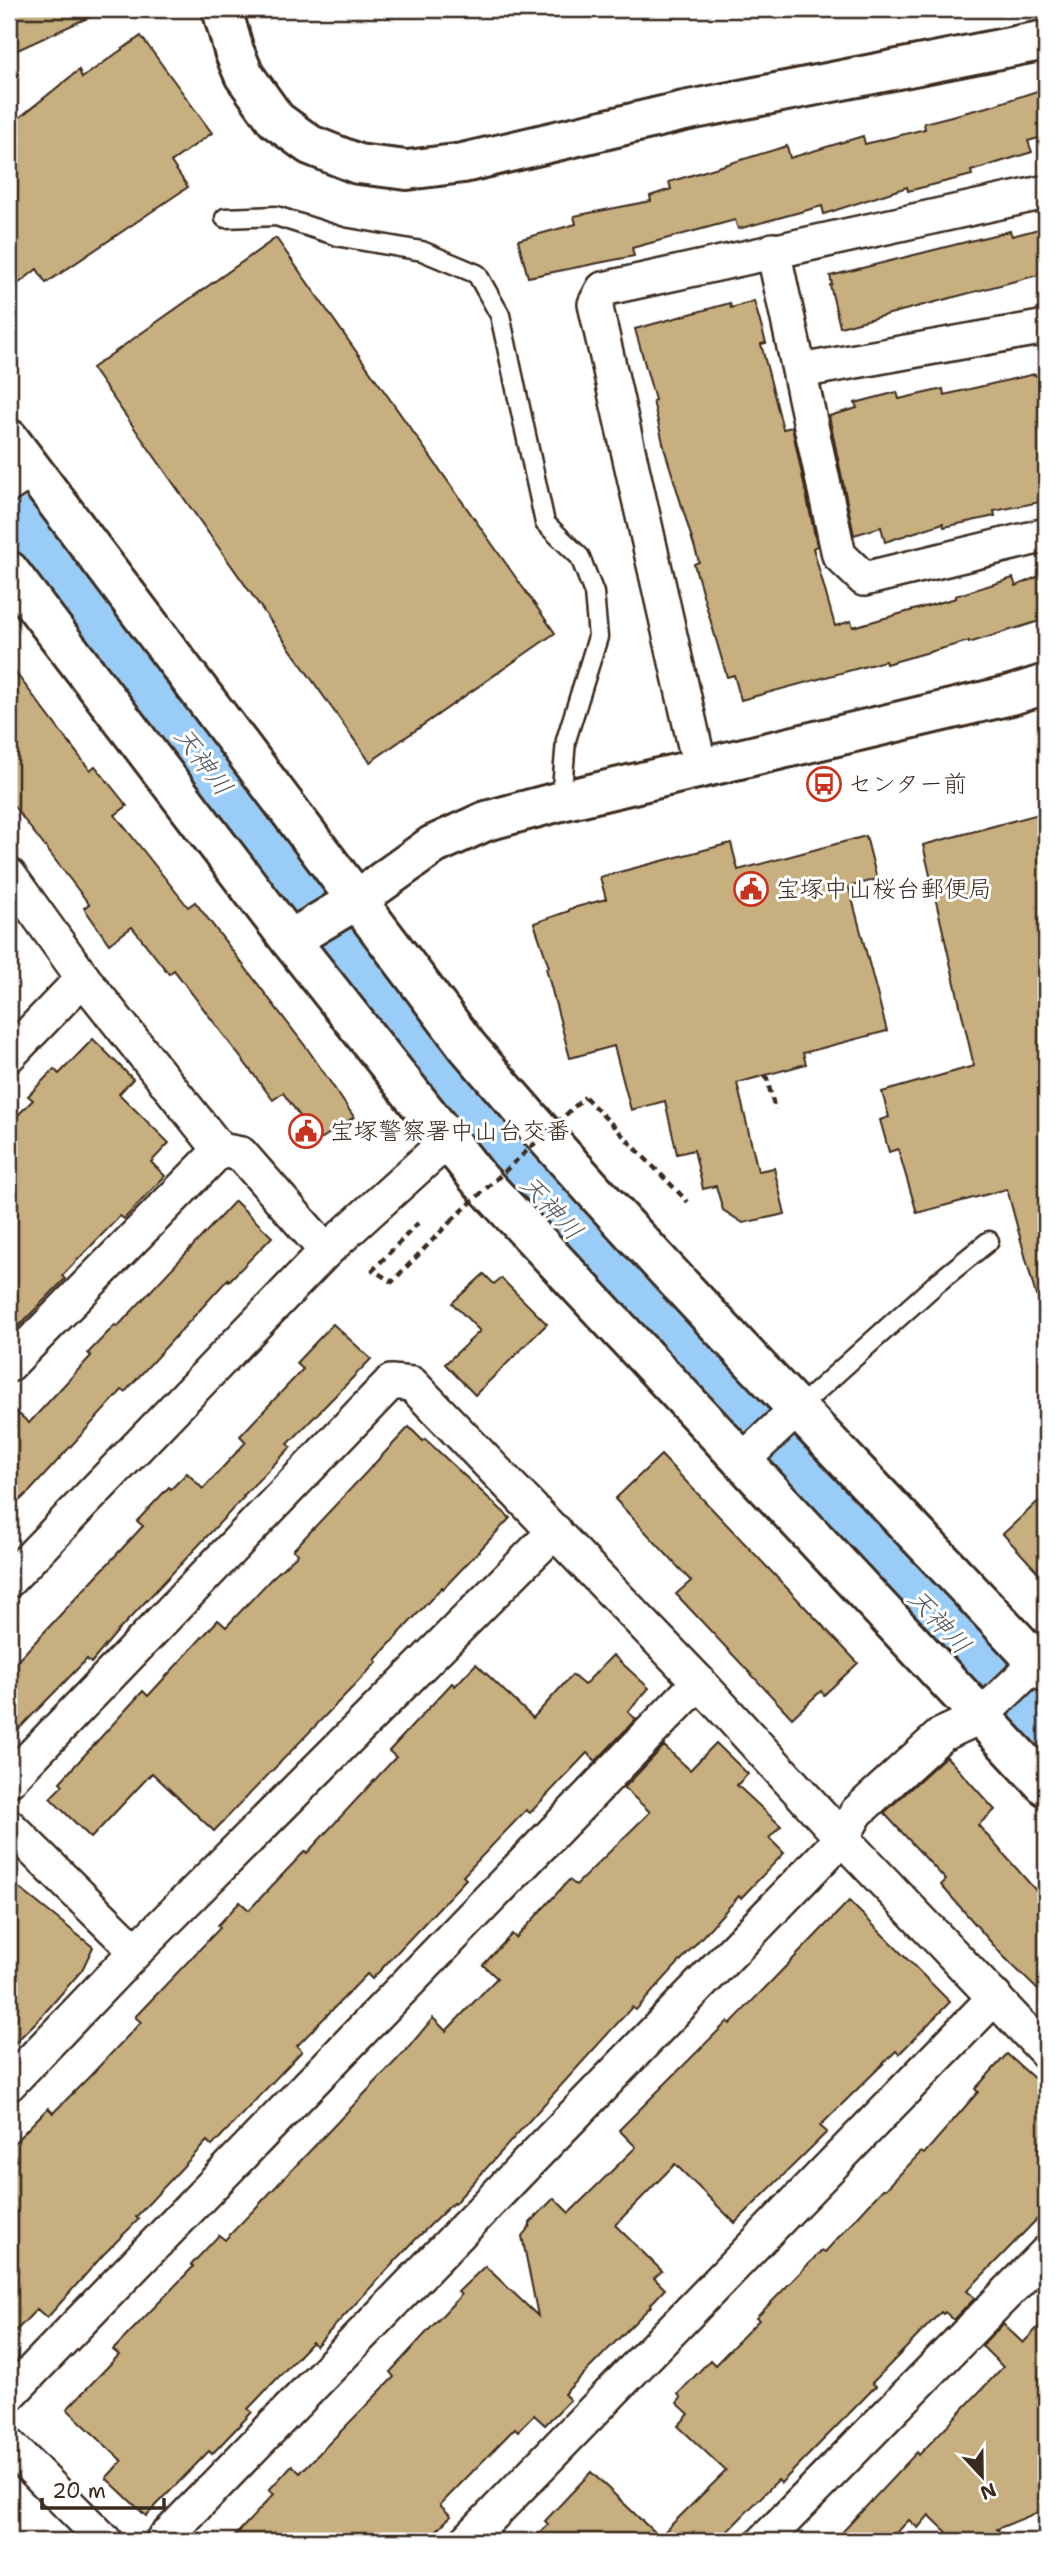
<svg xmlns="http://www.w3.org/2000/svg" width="1055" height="2550" font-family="'Shantell Sans','Klee One',sans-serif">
	<rect width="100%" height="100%" fill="#fff"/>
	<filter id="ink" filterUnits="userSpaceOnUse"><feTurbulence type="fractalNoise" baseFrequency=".0143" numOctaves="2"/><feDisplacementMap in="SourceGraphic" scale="14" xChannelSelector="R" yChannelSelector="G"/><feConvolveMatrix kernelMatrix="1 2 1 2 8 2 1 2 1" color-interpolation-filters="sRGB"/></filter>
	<g filter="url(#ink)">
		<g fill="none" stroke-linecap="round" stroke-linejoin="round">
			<path stroke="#99cdf7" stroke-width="74" d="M9 502 493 1144 1046 1735"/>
		</g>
		<g fill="#c7af7f" stroke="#3b2a1e" stroke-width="2">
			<path d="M9 9H107L9 54Z"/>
			<path d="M141 36 212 133 171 162 188 187 46 283 37 269 9 291V126L79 70 82 78Z"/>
			<path d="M1040 90 1046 109V136L1028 141 1032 152 971 171 972 175 908 191 907 187 824 214 822 206 738 229 735 220 632 248 634 256 528 277 518 240 576 224 574 216 651 201 650 196 671 189 669 182 787 146 790 158 863 136 865 144 925 129 924 123 991 106Z"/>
			<path d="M1046 227V273L840 327 830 285 832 284 830 276 1010 231 1012 236Z"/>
			<path d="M276 238 555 633 370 762 92 368Z"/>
			<path d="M754 301 766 343 761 344 783 429 792 427 817 546 813 548 835 626 851 621 853 627 956 598 955 596 1013 578 1016 586 1046 573V619L969 643V641L886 664 885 661 741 700 734 675 727 677 694 564 699 562 665 451 653 401 655 400 635 329 730 303 731 308Z"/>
			<path d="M1035 374 1036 376 1046 374V501L994 511 995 516 944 527 943 523 885 542 881 527 854 535 829 416 857 408 855 403 897 392 899 399 943 389 944 395Z"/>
			<path d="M9 664 90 770 95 766 127 806 115 815 188 907 195 902 309 1051 354 1117 318 1141 283 1093 273 1100 174 970 169 974 132 927 109 944 84 908 89 904 9 800Z"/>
			<path d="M1046 812V1295L1036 1296 1007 1189 917 1213 898 1149 889 1152 880 1120 889 1117 882 1092 974 1066 923 845Z"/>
			<path d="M866 836 877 879 849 887 887 1031 803 1053 806 1064 737 1083 758 1171 774 1168 785 1214 743 1223 723 1210 716 1186 703 1189 694 1150 677 1154 665 1101 631 1110 614 1046 570 1058 546 968 549 967 534 923 569 911V909L606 899 600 877 731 843 738 870Z"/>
			<path d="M93 1039 133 1079 119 1094 169 1143 151 1162 165 1176 124 1219 120 1216 62 1276 65 1279 9 1336V1124L33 1100 28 1096 54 1069 59 1074Z"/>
			<path d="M235 1201 272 1237 229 1281 228 1279 125 1392 122 1390 30 1491 9 1510V1405L29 1423 91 1356 88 1353 115 1325 117 1327Z"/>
			<path d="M484 1274 494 1284 501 1278 547 1324 475 1395 445 1364 480 1331 452 1303Z"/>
			<path d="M333 1324 371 1359 288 1444 291 1447 243 1496 244 1497 116 1633 91 1663 87 1659 9 1739V1670L143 1526 137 1521 169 1487 171 1489 187 1473 203 1489 246 1442 240 1436 303 1369 296 1363Z"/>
			<path d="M409 1427 423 1441 425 1439 510 1518 443 1589 442 1587 375 1660 377 1662 214 1831 152 1773 91 1838 50 1798 63 1785 60 1782 143 1691 148 1696 218 1620 226 1627 270 1580 298 1554 293 1550Z"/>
			<path d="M661 1455 858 1663 824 1695 821 1691 792 1718 676 1594 691 1581 615 1499Z"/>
			<path d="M1046 1494V1581L1003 1534Z"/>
			<path d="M613 1655 649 1688 628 1712 636 1719 596 1761 587 1753 530 1813 526 1810 463 1876 466 1879 372 1979 367 1974 297 2046 302 2051 212 2146 207 2141 136 2217 139 2219 103 2255 47 2318 37 2309 9 2338V2148L48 2108 53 2113 89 2077 141 2022 135 2017 220 1928 218 1925 240 1902 249 1910 305 1851 307 1853 396 1757 389 1751 452 1683 455 1686 476 1664 533 1718 572 1675 584 1685Z"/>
			<path d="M716 1743 748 1774 737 1785 781 1826 769 1838 784 1853 741 1898 739 1896 636 2010 632 2007 454 2204 453 2203 416 2239 316 2346 312 2342 248 2409 252 2412 212 2454 209 2451 146 2516 106 2478 122 2461 67 2409 119 2355 113 2350 193 2267 191 2265 219 2235 225 2240 408 2048 433 2018 446 2031 497 1978 483 1965 512 1934 516 1938 569 1880 576 1885 650 1812 624 1788 664 1746 690 1770Z"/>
			<path d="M946 1756 995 1810 978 1825 1046 1902V1998L1003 1956 941 1885 946 1880 884 1813Z"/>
			<path d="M9 1880 93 1947 82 1970 42 2016 9 2049Z"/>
			<path d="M849 1901 950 2002 899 2054 896 2051 820 2126 827 2132 735 2223 675 2164 615 2225 662 2271 654 2278 665 2289 650 2305 651 2306 564 2394 570 2400 545 2425 534 2415 518 2431 515 2428 440 2505 451 2516 426 2541H230L274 2494 269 2490 292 2465 300 2473 394 2377 390 2372 461 2295 458 2292 485 2266 538 2316 522 2236 530 2226V2223L554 2198 569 2213 636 2147 619 2130 728 2021 730 2024Z"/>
			<path d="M1007 2054 1046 2089V2210L967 2291 975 2298 954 2320 945 2312 943 2314 941 2312 872 2383 876 2386 781 2483 778 2480 718 2541H532L548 2524 545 2521 591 2472 659 2537 726 2471 678 2426 689 2414 677 2403 681 2398 678 2394 710 2360 715 2365 759 2320 756 2318 822 2250 825 2252 883 2189H886L921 2152 924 2154 978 2092 975 2089Z"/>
			<path d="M1046 2319V2509L997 2529 1010 2541H956L929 2515 918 2528 909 2520 889 2541H834L917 2452 919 2455 1003 2367 982 2346 1003 2324 1023 2343Z"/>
		</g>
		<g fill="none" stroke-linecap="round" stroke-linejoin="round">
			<g stroke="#3b2a1e" stroke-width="23">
				<g id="lane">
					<path d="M225 218 276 216 341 237 422 251 477 274 500 315 545 523 580 557 594 593 598 637 566 740 561 801"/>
					<path d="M797 1409 937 1283 989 1241"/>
				</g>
			</g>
			<g stroke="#3b2a1e" stroke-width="38">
				<g id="street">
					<path d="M773 250 839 555 864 579 1046 535"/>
					<path d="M800 371 1046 327"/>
					<path d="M9 485 33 469"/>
					<path d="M700 768 595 304 603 289 1046 192"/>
					<path d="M9 875 83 978 220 1150 241 1154 326 1251"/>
					<path d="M9 1055 83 978"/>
					<path d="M9 1365 220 1150"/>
					<path d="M742 1461 797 1409"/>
					<path d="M9 1580 326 1251 447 1141"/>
					<path d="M9 1780 391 1382 412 1384 699 1682 842 1838 1046 2052"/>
					<path d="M9 1826 136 1951"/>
					<path d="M9 2084 136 1951 555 1531"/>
					<path d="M9 2395 699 1682"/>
					<path d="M9 2445 105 2541"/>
					<path d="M162 2541 842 1838 857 1812 941 1735 980 1717 1037 1662"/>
					<path d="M467 2541 995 1997"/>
					<path d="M764 2541 1046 2253"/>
				</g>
			</g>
			<g stroke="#3b2a1e" stroke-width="44">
				<g id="secondary">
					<path d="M222 9 234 51 244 75 276 120 310 145 358 164 407 170 463 163 684 111 1046 40"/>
					<path d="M9 439 467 1046C651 1263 853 1464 1046 1672"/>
					<path d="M9 571 290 940 478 1178 1046 1786"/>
					<path d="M290 940 358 899 433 845 486 821 561 801 1011 695 1046 684"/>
				</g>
			</g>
			<g stroke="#3b2a1e" stroke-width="4.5" stroke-dasharray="7 5" stroke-linecap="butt">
				<path d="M766 1075 775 1110"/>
				<path d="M585 1097 688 1202"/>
				<path d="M418 1223 373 1270 392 1282 451 1221"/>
			</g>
			<use href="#lane" stroke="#fff" stroke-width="18"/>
			<use href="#street" stroke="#fff" stroke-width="33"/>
			<use href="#secondary" stroke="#fff" stroke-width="38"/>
			<path stroke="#3b2a1e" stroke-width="4.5" stroke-dasharray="7 5" stroke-linecap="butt" d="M451 1221 585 1097"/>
		</g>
	</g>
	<defs>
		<g id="bus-ring" transform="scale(1.75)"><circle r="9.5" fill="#fff" stroke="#c8321e" stroke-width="1.5"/><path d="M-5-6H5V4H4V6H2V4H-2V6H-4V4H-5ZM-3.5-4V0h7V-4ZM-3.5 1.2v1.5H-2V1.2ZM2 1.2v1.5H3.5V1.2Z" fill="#c8321e"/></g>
		<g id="civic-ring" transform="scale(1.75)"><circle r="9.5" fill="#fff" stroke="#c8321e" stroke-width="1.5"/><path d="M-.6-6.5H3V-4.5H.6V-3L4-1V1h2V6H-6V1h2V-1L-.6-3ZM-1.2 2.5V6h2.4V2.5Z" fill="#c8321e"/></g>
	</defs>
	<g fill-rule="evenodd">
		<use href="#bus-ring" x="824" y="784"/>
		<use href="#civic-ring" x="751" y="889"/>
		<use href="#civic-ring" x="306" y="1131"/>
	</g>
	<g text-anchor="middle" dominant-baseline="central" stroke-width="6" stroke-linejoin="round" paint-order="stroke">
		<g font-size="24" fill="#3b2a1e" stroke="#fff" text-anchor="start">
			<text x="848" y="784">センター前</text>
			<text x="776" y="889">宝塚中山桜台郵便局</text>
			<text x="330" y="1131">宝塚警察署中山台交番</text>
		</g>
		<g font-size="26" font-style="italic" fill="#575b5f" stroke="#fff">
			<text transform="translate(204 761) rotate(53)">天神川</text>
			<text transform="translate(552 1207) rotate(47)">天神川</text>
			<text transform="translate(940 1621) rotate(47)">天神川</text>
		</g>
	</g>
	<rect width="1055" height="2550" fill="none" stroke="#fff" stroke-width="35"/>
	<rect x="18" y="18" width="1020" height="2515" fill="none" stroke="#3b2a1e" stroke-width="2.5" filter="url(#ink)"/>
	<g transform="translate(982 2476) rotate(158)" stroke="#ffffff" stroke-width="5" paint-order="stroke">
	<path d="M0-5L12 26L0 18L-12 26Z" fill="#3b2a1e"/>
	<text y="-10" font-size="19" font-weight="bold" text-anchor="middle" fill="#3b2a1e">N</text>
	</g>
	<path d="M42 2498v10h122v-10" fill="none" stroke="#3b2a1e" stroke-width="3.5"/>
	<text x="52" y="2498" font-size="21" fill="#3b2a1e" stroke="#ffffff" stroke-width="5" paint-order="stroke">20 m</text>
</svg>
